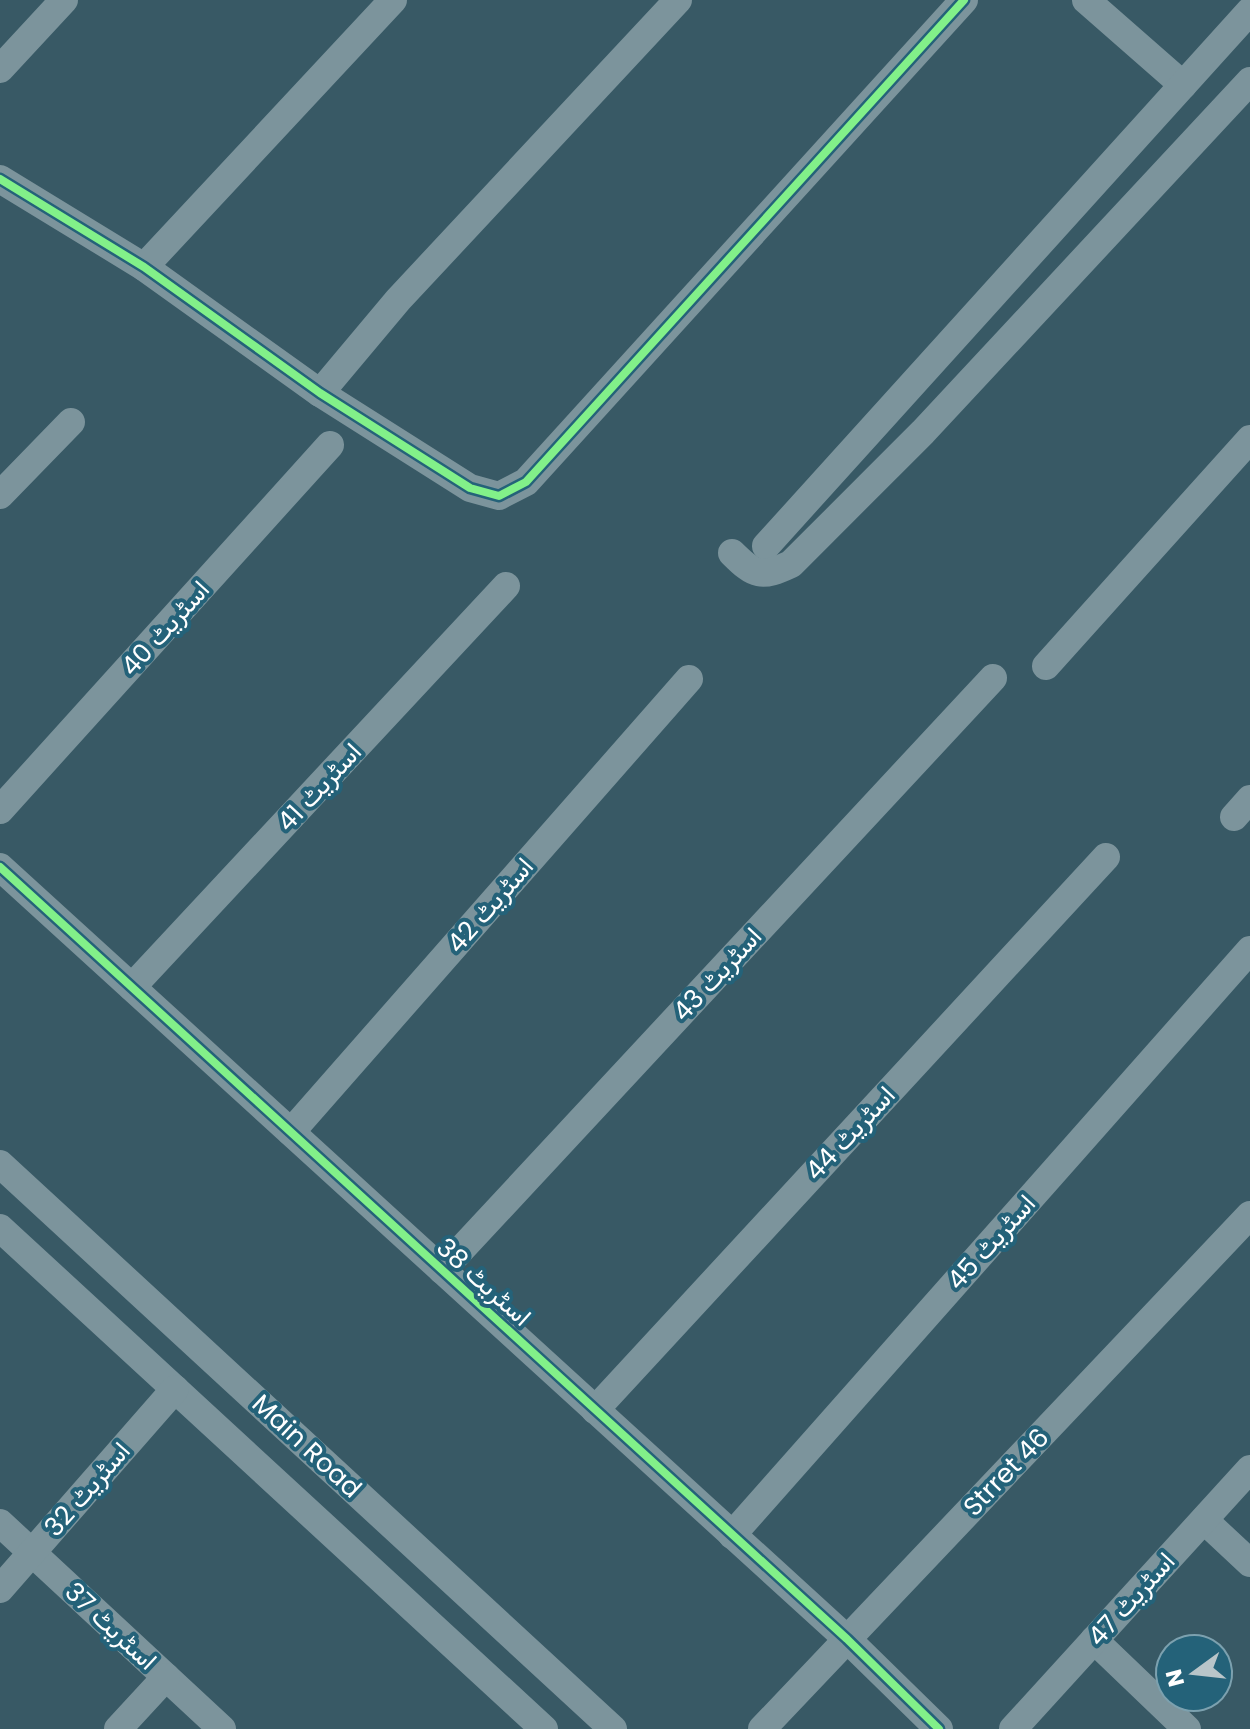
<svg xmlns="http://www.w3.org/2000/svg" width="1250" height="1729" font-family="Poppins,Vazirmatn,sans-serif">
	<rect width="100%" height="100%" fill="#385965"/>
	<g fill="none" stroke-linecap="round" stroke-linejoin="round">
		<g stroke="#7c949c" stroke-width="28">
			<path d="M1086 0 1183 85"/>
			<path d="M0 69 64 0"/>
			<path d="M0 179 144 267 320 393 470 488 499 496 526 482 964 0"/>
			<path d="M144 267 393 0"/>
			<path d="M320 393 398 300 678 0"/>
			<path d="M0 495 71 422"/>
			<path d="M766 546 1250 11"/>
			<path d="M732 553C755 576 761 578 791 564L923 432 1250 81"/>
			<path d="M1046 666 1250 439"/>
			<path d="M0 810 330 445"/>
			<path d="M1234 817 1250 799"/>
			<path d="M0 867 847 1639 939 1729"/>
			<path d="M132 987 506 586"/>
			<path d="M291 1132 689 679"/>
			<path d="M0 1164 613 1729"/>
			<path d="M0 1228 544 1729"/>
			<path d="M442 1270 993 678"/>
			<path d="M595 1410 1106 857"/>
			<path d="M1204 1520 1250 1563"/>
			<path d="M0 1523 222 1729"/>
			<path d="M732 1535 1250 950"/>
			<path d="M0 1589 175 1389"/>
			<path d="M1094 1640 1187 1729"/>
			<path d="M118 1729 166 1677"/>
			<path d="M762 1729 1250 1215"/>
			<path d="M1013 1729 1250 1469"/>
		</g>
		<g stroke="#246279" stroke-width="13">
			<g id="cycleway">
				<path d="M0 179 144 267 320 393 470 488 499 496 526 482 964 0"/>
				<path d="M0 867 847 1639 939 1729"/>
			</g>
		</g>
		<use href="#cycleway" stroke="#82f089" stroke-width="8"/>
	</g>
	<g text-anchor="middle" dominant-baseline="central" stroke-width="8" stroke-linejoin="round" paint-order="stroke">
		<g font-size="26" fill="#fff" stroke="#246279">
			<text transform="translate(165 628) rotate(-48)">اسٹریٹ 40</text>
			<text transform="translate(319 787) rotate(-47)">اسٹریٹ 41</text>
			<text transform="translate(490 905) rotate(-49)">اسٹریٹ 42</text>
			<text transform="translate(717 974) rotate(-47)">اسٹریٹ 43</text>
			<text transform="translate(850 1133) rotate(-47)">اسٹریٹ 44</text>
			<text transform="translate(991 1242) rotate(-48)">اسٹریٹ 45</text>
			<text transform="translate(484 1282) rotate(42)">اسٹریٹ 38</text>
			<text transform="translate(307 1446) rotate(43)">Main Road</text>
			<text transform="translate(1006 1472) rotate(-46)">Strret 46</text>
			<text transform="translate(87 1489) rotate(-49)">اسٹریٹ 32</text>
			<text transform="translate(1131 1599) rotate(-48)">اسٹریٹ 47</text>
			<text transform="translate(111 1626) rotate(43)">اسٹریٹ 37</text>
		</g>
	</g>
	<g transform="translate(1194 1673) rotate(255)"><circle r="38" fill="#246279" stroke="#7ca1af" stroke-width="2"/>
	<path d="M0-6L14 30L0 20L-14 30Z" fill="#b9c5c9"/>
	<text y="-12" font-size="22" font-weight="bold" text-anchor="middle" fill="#ffffff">N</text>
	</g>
</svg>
